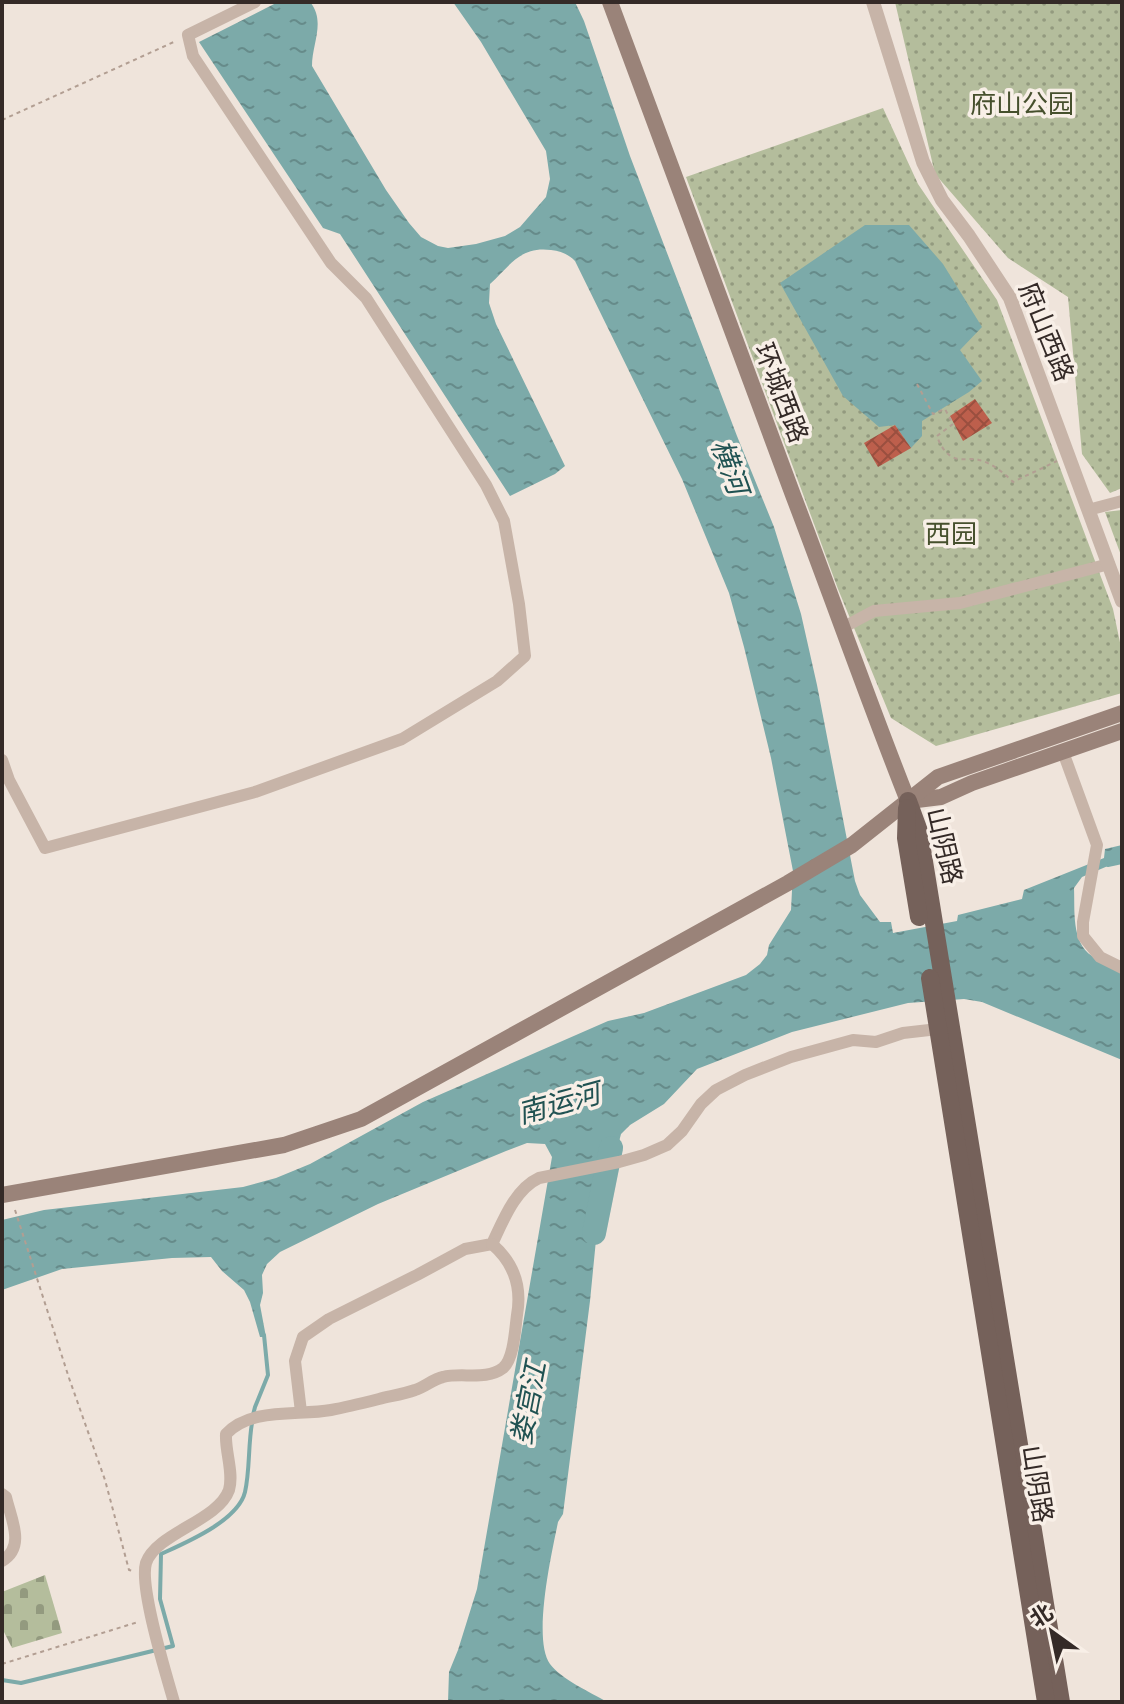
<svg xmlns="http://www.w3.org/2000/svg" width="1124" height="1704" font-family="'Varela Round','Noto Sans SC',sans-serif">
	<defs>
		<pattern id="cemetery-stones" width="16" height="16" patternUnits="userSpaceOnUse" patternTransform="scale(2)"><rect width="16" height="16" fill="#b4bd9c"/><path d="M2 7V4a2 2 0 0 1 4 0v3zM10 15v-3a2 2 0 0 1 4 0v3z" fill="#939a7f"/></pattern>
		<pattern id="park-dots" width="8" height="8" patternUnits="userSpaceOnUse" patternTransform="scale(2)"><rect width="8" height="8" fill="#b4bd9c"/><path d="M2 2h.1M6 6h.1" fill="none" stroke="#939a7f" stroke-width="1.8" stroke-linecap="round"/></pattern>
		<pattern id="water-ripples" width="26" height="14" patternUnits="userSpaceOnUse" patternTransform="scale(2)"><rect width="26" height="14" fill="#7caaa9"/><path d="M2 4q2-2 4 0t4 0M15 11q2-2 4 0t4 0" fill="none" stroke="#668b8a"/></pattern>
		<pattern id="building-cross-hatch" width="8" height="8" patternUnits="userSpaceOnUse" patternTransform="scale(2)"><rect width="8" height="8" fill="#bd5f4c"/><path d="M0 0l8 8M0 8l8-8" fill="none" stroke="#9a4f3f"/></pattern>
	</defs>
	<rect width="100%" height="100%" fill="#efe4db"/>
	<path fill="url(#cemetery-stones)" d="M45 1575 62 1633 12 1648 2 1628V1592Z"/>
	<g fill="url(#park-dots)">
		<path d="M895 2H1122V488L1110 493 1082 454 1068 297 1008 258 935 174Z"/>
		<path d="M883 108 918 184 997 300 1113 609 1122 652V693L936 746 891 718 838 589 686 177Z"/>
		<path d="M1122 510V558L1105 512Z"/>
	</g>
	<g fill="url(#water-ripples)">
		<path d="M278 2H310C326 21 312 44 312 66L386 190 409 223 421 237 438 246 448 248 476 244 505 236 520 227 546 197 550 179 546 151 481 42 453 2H575L584 21 630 156 737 436 774 527 801 614 817 685 855 881 860 895 880 922H891L893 933 957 921 958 915 1022 899 1024 890 1104 858 1105 849 1122 845V860L1082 877 1074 888C1075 910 1071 942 1092 956 1101 962 1112 966 1122 970V1060L982 1002 964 999 908 1003 792 1032 697 1069 664 1104 630 1125 621 1134 610 1177 602 1179 590 1301 563 1514 558 1522C552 1552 532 1639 550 1664 561 1679 590 1692 607 1702H448L449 1672 458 1650 477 1589 552 1157 545 1144 527 1143 506 1151 378 1204 280 1252 267 1264 262 1275 263 1293 260 1305 266 1337H260L250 1302 244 1290 222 1271 211 1257 172 1258 62 1269 2 1290V1220L44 1210 243 1187 276 1178 310 1164 423 1102 608 1021 644 1013 746 975 760 964 767 955 769 945 791 910 793 871 771 758 744 647 729 593 682 479 575 261C568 254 561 251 551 250 520 246 510 266 490 284L489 303 496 324 565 466 555 474 510 496 340 234 323 228 199 42Z"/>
		<path d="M865 225H909L943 264 982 327 960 350 982 381 969 392 922 421V436L911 448 895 425 879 427 843 396 780 283Z"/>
	</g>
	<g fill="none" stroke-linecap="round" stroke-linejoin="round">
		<g stroke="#7caaa9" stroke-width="4">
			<path d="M1108 865 1122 862"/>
			<path d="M253 1415 255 1407 268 1375 264 1335"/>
			<path d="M2 1680 21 1683 173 1646 160 1599 161 1554C185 1543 238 1521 245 1492 250 1470 248 1446 252 1423"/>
		</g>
		<path stroke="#7caaa9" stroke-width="24" d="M594 1233 611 1148"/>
	</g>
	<g fill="url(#building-cross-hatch)">
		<path d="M975 399 992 423 963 441 950 416Z"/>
		<path d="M895 425 911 448 878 467 864 443Z"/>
	</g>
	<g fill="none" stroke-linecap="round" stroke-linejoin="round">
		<g stroke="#b29e92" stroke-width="2" stroke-dasharray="4 4" stroke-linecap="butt">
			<path d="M2 120 176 41"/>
			<path d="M917 384 933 414 945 409 953 424 937 436C940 446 948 458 959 459 966 460 973 458 979 460 992 463 1004 473 1013 482L1057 461"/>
			<path d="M15 1210 69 1378 105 1480 129 1570 133 1571"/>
			<path d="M2 1664 138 1622"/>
		</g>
		<g stroke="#c7b4a8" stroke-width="12">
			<path d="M1088 510 1122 501"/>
			<path d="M842 628 874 611 960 603 1109 564"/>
			<path d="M1063 752 1097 845 1083 922V936L1100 957 1122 968"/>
			<path d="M2 760 9 780 45 848 255 792 402 739 497 681 525 656 519 604 504 521 486 485 366 298 331 263 193 56 188 35 255 2"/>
			<path d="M301 1412 295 1361 303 1337 329 1319 417 1275 465 1249 492 1244C503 1221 515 1189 539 1178L619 1162 644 1155 667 1145 682 1131 701 1104 716 1090 745 1075 791 1057 853 1040 876 1042 903 1033 938 1029"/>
			<path d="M2 1494 6 1497C11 1519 26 1547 2 1561"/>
			<path d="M174 1702C166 1674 139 1587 146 1563 156 1533 218 1521 229 1490 234 1473 225 1452 226 1434 251 1407 298 1416 331 1410 347 1407 363 1403 379 1399 391 1396 404 1394 415 1390 425 1387 433 1379 443 1377 462 1372 486 1381 503 1368 514 1359 515 1329 517 1315 522 1287 514 1263 492 1244"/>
		</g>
		<path stroke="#c7b4a8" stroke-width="14" d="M873 2 923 162 942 200 969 236 1010 298 1122 601"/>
		<g stroke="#9a8379" stroke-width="16">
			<path d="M610 2C670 167 732 331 793 495 832 597 868 700 908 801"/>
			<path d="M909 801 941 797 972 783 1122 731"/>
			<path d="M2 1195 284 1145 361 1119 788 883 852 845 938 777 1122 713"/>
		</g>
		<g stroke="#75615a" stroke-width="18">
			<path d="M908 801 919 831 1061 1702"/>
			<path d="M907 808 906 838 919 917"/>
			<path d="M930 978 1046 1702"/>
		</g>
	</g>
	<g text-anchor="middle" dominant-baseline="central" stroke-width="7" stroke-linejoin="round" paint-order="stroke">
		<g font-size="26" fill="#46502d" stroke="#f8efe7">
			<text x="1022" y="104">府山公园</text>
			<text x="951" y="534">西园</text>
		</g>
		<g font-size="26" fill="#342a27" stroke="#f8efe7">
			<text transform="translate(1046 332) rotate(68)">府山西路</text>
			<text transform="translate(781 393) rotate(69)">环城西路</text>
			<text transform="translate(944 846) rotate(77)">山阴路</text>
			<text transform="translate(1037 1484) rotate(81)">山阴路</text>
		</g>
		<g font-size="28" font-style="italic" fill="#205252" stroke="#f8efe7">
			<text transform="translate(729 467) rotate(70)">横河</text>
			<text transform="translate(559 1104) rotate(-15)">南运河</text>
			<text transform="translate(529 1403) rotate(-79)">娄宫江</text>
		</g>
	</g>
	<rect width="1124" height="1704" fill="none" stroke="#342a27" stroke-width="8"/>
	<g transform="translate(1052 1632) rotate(327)" stroke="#f8efe7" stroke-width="6" paint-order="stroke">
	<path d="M0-6L14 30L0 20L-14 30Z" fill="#342a27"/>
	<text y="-12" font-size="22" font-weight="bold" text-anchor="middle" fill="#342a27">北</text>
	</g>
</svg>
